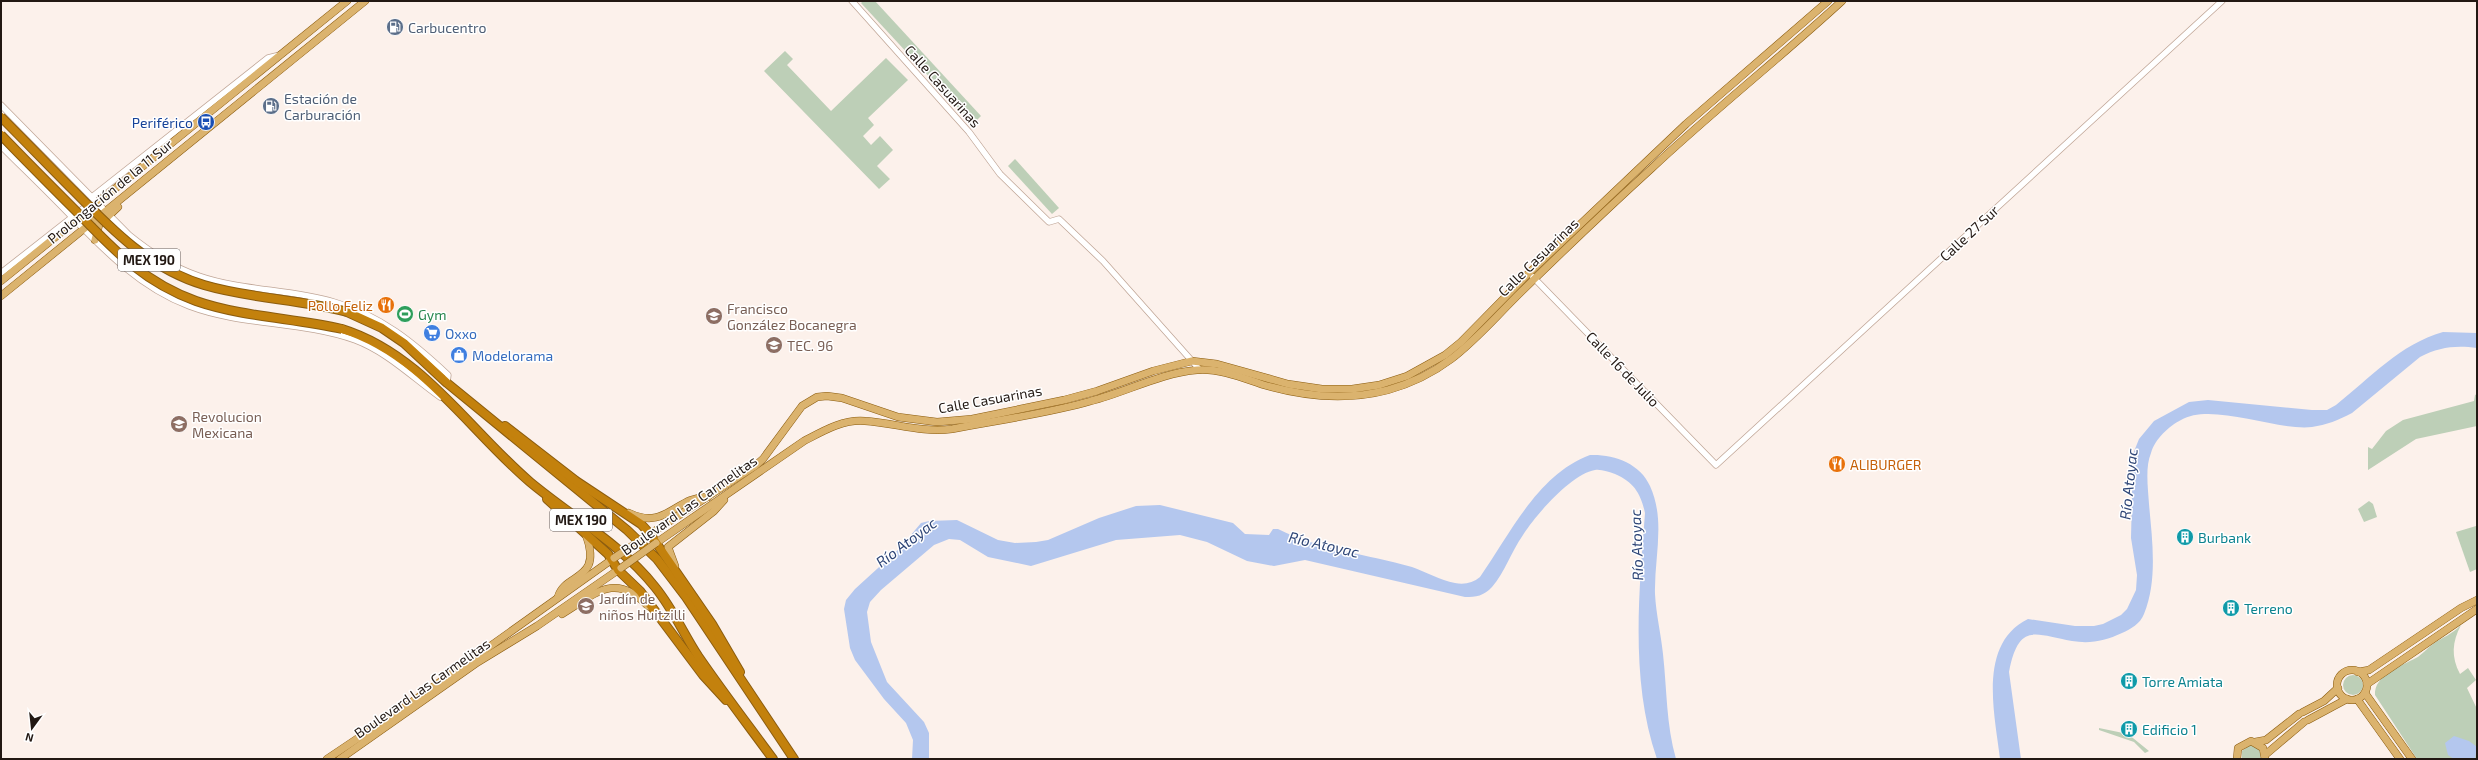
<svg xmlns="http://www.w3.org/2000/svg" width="2478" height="760" font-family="'Exo 2',sans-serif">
	<rect width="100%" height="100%" fill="#fcf1eb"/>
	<g fill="#bdcfb7">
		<path d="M863 1H875L981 116 973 124 861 3Z"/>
		<path d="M785 51 793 59 787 65 831 111 886 58 908 80 868 118 874 125 863 136 871 145 880 136 893 150 877 166 890 179 879 189 764 71Z"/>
		<path d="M1015 159 1059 208 1052 214 1008 166Z"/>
		<path d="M2477 394V426L2416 439 2368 470V447L2372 449 2386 431 2403 420 2474 401 2475 395Z"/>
		<path d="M2369 501 2373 504 2377 517 2364 522 2358 509Z"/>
		<path d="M2476 526 2477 569 2470 572 2456 532Z"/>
		<path d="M2461 625C2452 642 2451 657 2460 674L2468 668 2476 680 2467 688 2477 709V759H2417L2375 695C2374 675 2401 666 2416 658 2422 655 2427 648 2433 644 2443 637 2451 635 2461 625Z"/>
		<circle cx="2353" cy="685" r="10"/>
		<path d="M2099 728 2128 734 2149 751 2145 753 2134 742 2099 730Z"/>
		<path d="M2250 745 2259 748 2261 759H2242V751Z"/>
	</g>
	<g fill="#b4c7ee">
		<path d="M2443 332 2477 333V348C2456 345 2439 347 2420 357L2352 413C2339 420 2326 425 2312 427 2275 431 2212 402 2181 420 2169 426 2155 439 2151 453 2145 467 2148 488 2149 504 2152 539 2158 580 2144 614 2140 624 2131 629 2122 633 2105 641 2090 644 2072 641 2035 635 2019 621 2009 672L2021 759H2000C1995 715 1977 644 2028 619L2075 626H2094L2103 624 2121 615 2127 609 2136 590 2137 575 2131 538 2133 454 2139 439 2154 421 2189 402 2208 400 2312 410H2327L2336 405C2370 378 2400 344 2443 332Z"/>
		<path d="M1590 455C1613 454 1640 463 1650 486 1666 521 1654 558 1655 594 1656 614 1661 634 1663 654 1667 690 1666 724 1676 759H1657C1630 681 1639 594 1645 513 1641 494 1634 482 1615 474 1609 472 1601 469 1595 470 1571 474 1535 516 1523 535 1511 552 1505 572 1492 587 1484 596 1476 597 1465 597L1305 560 1274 566 1247 561 1207 542 1180 535 1116 540 1031 566 988 557 960 540 949 539 934 545 881 590 870 602 867 612 871 642 887 682 924 722 929 733V759H912L913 740 906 723 884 699 855 660 850 648 844 609 846 600 855 589 900 548 921 523 929 521 957 520 998 540 1015 543 1036 542 1048 540 1099 518 1136 506 1160 505 1233 523 1245 534 1269 535 1273 529H1278C1320 550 1367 554 1412 567 1426 572 1440 580 1455 583 1464 585 1473 583 1480 577 1510 534 1538 474 1590 455Z"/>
		<path d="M2454 736 2469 741 2477 747 2475 759H2454L2448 755 2445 743Z"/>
	</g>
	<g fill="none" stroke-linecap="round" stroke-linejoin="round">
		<g stroke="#c0a697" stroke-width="7">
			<g id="minor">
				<path d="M852 1 969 132 1000 174 1049 222 1059 219 1103 261 1200 370"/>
				<path d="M1 105 129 235C150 252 174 268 199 276 243 291 290 289 334 302 380 315 414 343 448 375L447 383"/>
				<path d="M1 146C25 170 49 193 72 217 106 252 141 288 189 306 242 326 301 321 355 340 387 352 412 377 440 397"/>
				<path d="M92 197 268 58 280 55"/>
				<path d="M1 273 89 204"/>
				<path d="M1533 277 1716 465 2222 1"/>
			</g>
		</g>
		<g stroke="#8b5c0f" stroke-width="8">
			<g id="major">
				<path d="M95 240 99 225 118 207"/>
				<path d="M1 281 347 1"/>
				<path d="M1 296 365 1"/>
				<path d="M629 513C666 531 676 496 708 497"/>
				<path d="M650 534 755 466 763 459 802 406 817 397 827 396 842 398 898 417 937 422 972 419 1064 400 1097 391 1153 371 1192 361 1217 364 1288 384 1322 389H1352L1379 385 1407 376 1445 355 1461 342 1529 273 1686 124 1828 1"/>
				<path d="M656 543 804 441C823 431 843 419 865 421 895 423 922 433 952 429 998 420 1046 414 1091 401 1126 392 1161 373 1197 370 1219 368 1243 378 1264 385 1305 397 1346 401 1388 390 1452 372 1478 334 1522 291 1565 249 1608 208 1652 168 1714 110 1780 58 1842 1"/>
				<path d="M675 566 668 547 714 511 724 500"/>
				<path d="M558 597C565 572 603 582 586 535"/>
				<path d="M562 614C595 594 615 571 648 606"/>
				<circle cx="2352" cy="685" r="15"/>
				<path d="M2358 672 2369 670 2461 608 2477 600"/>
				<path d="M2367 684 2477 609"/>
				<path d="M2365 693 2412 759"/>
				<path d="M2357 699 2400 759"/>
				<path d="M2303 712 2324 701 2338 688"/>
				<path d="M2308 720 2347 699"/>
				<path d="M2255 742 2266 740 2299 714"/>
				<path d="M2265 755 2304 722"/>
				<path d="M327 759 409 704 614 558"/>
				<path d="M340 759 478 662 537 626 621 568"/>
				<path d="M2237 759 2238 748 2251 741 2263 748 2265 759"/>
			</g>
		</g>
		<g stroke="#8b5c0f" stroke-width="10">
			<g id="highway">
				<path d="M347 312 382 328 404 343 447 383 627 530 657 559 686 597 794 759"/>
				<path d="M342 329C422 354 468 429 530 482 572 517 621 544 655 587 673 609 683 633 698 656 722 691 748 725 773 759"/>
				<path d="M505 426 576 481 641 524 650 534 712 624 740 672"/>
				<path d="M547 499 608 554 618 570 640 591 703 675 726 700"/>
			</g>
		</g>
		<use href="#minor" stroke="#fff" stroke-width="5.5"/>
		<use href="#major" stroke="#dbb36e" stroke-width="7"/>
		<use href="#highway" stroke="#c3810d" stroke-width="8"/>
		<g stroke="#8b5c0f" stroke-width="8" stroke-linecap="butt">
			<g id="major-bridge">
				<path d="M614 558 650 534"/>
				<path d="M621 568 656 543"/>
			</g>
		</g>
		<g stroke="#8b5c0f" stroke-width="10" stroke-linecap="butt">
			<g id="highway-bridge">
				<path d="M1 117C25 141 49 166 73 190 112 230 150 269 204 285 251 299 300 299 347 312"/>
				<path d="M1 135C26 161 51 186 76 211 113 249 143 282 196 301 242 317 294 318 342 329"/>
			</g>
		</g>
		<use href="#major-bridge" stroke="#dbb36e" stroke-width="7"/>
		<use href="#highway-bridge" stroke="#c3810d" stroke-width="8"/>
	</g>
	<defs>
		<g id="fuel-disc" transform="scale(0.9)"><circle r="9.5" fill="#5c6f8a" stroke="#fff"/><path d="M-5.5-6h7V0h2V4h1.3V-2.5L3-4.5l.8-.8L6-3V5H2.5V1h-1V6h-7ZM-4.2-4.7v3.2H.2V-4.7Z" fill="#fff"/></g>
		<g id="bus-disc" transform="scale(0.9)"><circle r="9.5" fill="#1a4fb4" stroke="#fff"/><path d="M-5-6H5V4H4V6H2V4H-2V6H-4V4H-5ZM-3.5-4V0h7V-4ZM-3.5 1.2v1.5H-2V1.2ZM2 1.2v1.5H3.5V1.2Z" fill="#fff"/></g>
		<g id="restaurant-disc" transform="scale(0.9)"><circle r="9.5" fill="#e8710a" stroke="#fff"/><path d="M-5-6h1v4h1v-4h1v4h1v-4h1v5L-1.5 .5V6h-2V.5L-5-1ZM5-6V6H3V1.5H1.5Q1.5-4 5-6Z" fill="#fff"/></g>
		<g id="stadium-disc" transform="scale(0.9)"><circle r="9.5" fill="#2e9e5b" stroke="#fff"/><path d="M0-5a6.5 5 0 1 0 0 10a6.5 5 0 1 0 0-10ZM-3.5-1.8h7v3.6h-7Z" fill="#fff"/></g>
		<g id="school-disc" transform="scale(0.9)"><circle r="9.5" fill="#8d6e63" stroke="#fff"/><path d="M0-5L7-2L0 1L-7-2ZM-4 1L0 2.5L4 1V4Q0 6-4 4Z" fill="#fff"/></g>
		<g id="supermarket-disc" transform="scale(0.9)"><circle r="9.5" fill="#3f7fe0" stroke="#fff"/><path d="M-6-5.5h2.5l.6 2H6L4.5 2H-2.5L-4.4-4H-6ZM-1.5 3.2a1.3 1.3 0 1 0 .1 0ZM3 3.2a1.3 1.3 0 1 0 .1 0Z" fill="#fff"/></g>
		<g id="shop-disc" transform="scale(0.9)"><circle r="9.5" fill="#3f7fe0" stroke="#fff"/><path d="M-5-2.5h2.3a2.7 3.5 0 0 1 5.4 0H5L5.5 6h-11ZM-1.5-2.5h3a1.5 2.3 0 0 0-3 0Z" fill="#fff"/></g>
		<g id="building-disc" transform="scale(0.9)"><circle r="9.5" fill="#0f9aa8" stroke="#fff"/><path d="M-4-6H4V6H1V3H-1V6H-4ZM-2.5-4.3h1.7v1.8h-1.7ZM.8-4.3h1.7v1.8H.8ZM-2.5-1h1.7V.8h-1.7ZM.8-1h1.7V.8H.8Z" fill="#fff"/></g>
	</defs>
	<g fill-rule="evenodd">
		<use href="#fuel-disc" x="395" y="27"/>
		<use href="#fuel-disc" x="271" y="106"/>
		<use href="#bus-disc" x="206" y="122"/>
		<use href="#restaurant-disc" x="386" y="305"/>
		<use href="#stadium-disc" x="405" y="314"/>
		<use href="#school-disc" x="714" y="316"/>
		<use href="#supermarket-disc" x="432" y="333"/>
		<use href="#school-disc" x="774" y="345"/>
		<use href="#shop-disc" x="459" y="355"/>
		<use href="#school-disc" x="179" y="424"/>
		<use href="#restaurant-disc" x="1837" y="464"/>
		<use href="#building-disc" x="2185" y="537"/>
		<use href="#school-disc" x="586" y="606"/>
		<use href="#building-disc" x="2231" y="608"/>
		<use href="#building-disc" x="2129" y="681"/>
		<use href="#building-disc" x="2129" y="729"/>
	</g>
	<g text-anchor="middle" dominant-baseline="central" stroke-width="3" stroke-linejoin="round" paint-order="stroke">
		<g fill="#fff" stroke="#645d5a" stroke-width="1">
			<rect x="118" y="249" width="62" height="22" rx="3"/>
			<rect x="550" y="509" width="62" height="22" rx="3"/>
		</g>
		<g font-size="13" font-weight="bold" fill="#221813">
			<text x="149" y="260">MEX 190</text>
			<text x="581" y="520">MEX 190</text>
		</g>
		<g font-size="14" fill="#4e5e75" stroke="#fff" text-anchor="start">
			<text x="408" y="27">Carbucentro</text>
			<text x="284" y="98">Estación de<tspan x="284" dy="16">Carburación</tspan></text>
		</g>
		<g font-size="14" fill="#221813" stroke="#fff">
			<text transform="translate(943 86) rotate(48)">Calle Casuarinas</text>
			<text transform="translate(110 191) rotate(-39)">Prolongación de la 11 Sur</text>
			<text transform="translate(1969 233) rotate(-43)">Calle 27 Sur</text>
			<text transform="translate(1538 257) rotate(-44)">Calle Casuarinas</text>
			<text transform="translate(1623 369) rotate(46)">Calle 16 de Julio</text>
			<text transform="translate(990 399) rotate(-10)">Calle Casuarinas</text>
			<text transform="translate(689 505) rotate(-35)">Boulevard Las Carmelitas</text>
			<text transform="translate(422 688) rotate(-35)">Boulevard Las Carmelitas</text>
		</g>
		<g font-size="14" fill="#164399" stroke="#fff" text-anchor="end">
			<text x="193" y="122">Periférico</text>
		</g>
		<g font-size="14" fill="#c56008" stroke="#fff" text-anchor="end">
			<text x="373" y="305">Pollo Feliz</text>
			<text x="1850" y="464" text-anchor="start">ALIBURGER</text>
		</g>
		<g font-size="14" fill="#785e54" stroke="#fff" text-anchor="start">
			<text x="727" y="308">Francisco<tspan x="727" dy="16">González Bocanegra</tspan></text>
			<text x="787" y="345">TEC. 96</text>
			<text x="192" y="416">Revolucion<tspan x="192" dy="16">Mexicana</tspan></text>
			<text x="599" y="598">Jardín de<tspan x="599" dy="16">niños Huitzilli</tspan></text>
		</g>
		<g font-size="14" fill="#27864d" stroke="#fff" text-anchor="start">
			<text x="418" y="314">Gym</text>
		</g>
		<g font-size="14" fill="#366cbe" stroke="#fff" text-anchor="start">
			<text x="445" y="333">Oxxo</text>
			<text x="472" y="355">Modelorama</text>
		</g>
		<g font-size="14" fill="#0d838f" stroke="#fff" text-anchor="start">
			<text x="2198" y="537">Burbank</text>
			<text x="2244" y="608">Terreno</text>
			<text x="2142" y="681">Torre Amiata</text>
			<text x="2142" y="729">Edificio 1</text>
		</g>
		<g font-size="15" font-style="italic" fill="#2f4677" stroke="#fff">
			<text transform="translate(2128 484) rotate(-84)">Río Atoyac</text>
			<text transform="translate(906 542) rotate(-37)">Río Atoyac</text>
			<text transform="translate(1324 544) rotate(13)">Río Atoyac</text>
			<text transform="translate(1636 545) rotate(-92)">Río Atoyac</text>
		</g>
	</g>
	<rect width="2478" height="760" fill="none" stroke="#221813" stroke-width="4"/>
	<g transform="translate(32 728) rotate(195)" stroke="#ffffff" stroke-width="3" paint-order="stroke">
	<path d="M0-3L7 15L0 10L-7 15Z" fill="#221813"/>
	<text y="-6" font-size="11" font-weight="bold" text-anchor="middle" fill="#221813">N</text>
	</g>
</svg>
